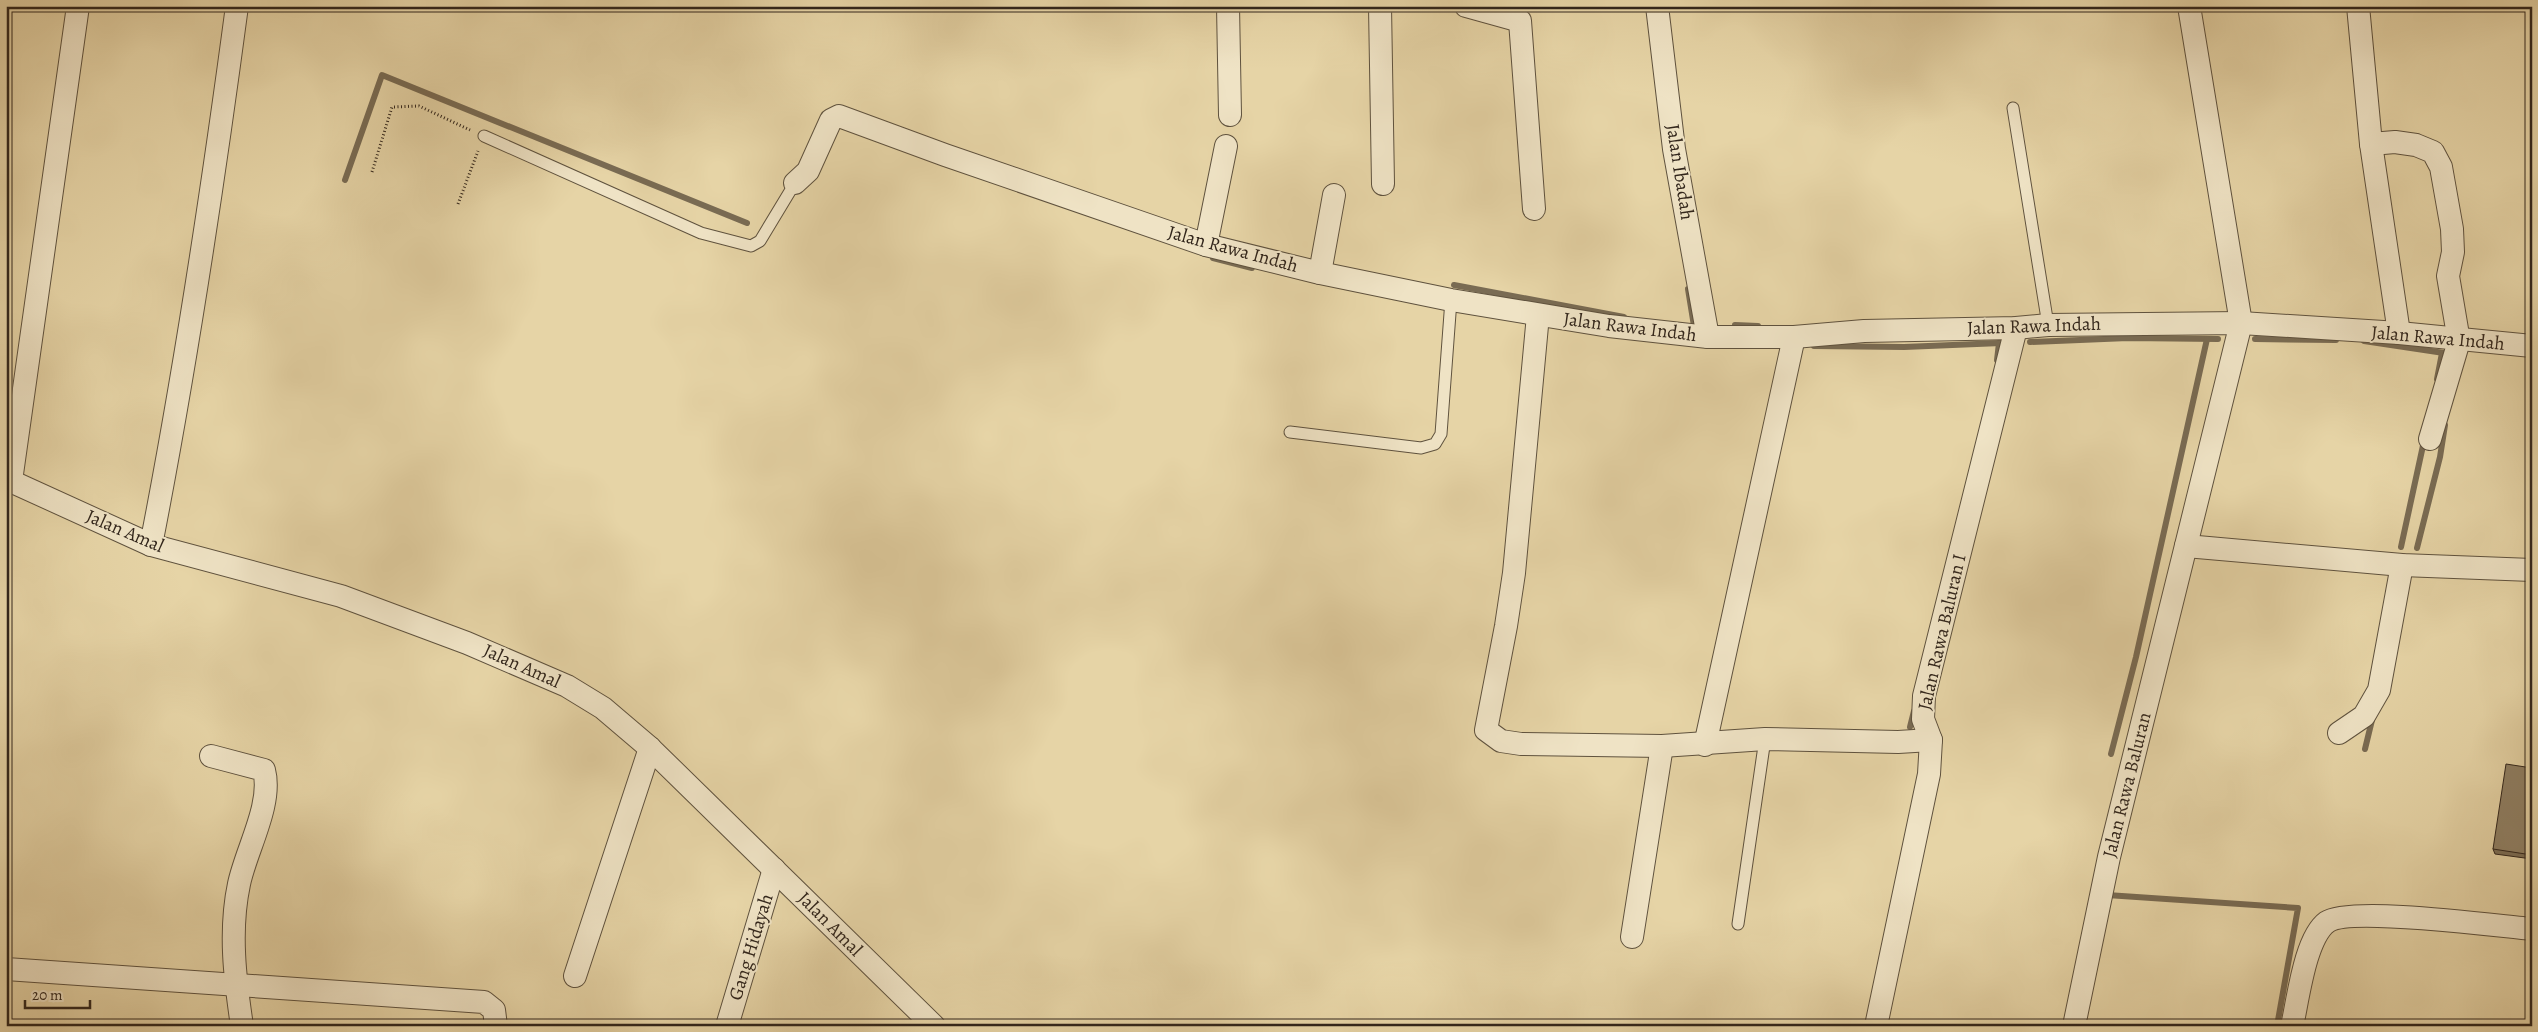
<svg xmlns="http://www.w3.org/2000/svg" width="2538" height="1032" font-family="Alegreya,serif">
	<rect width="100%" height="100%" fill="#e6d4a6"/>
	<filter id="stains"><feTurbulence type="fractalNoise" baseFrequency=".004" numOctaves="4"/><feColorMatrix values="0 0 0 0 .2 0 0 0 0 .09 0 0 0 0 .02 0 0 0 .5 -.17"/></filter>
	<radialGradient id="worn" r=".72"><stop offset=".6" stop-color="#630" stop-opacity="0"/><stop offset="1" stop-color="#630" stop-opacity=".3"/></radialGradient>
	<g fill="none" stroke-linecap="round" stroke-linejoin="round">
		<g stroke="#796b53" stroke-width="6">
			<path d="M345 180 382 75 747 223"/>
			<path d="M1213 258 1252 268"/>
			<path d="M1454 285 1624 317"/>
			<path d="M1688 289 1694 326H1689"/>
			<path d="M1735 325 1758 326"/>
			<path d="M2255 339 2336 340"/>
			<path d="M2364 341 2444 353"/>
			<path d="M2030 342 2128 338 2218 339"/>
			<path d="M1814 346 1904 347 2001 343"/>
			<path d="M1997 360 1999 343"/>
			<path d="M2437 379 2442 353"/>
			<path d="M2401 547 2424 441"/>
			<path d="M2417 548 2440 457 2445 425"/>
			<path d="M1910 727 1914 711"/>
			<path d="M2365 749 2373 716"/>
			<path d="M2111 754 2136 657 2207 339"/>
			<path d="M2107 895 2298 908 2277 1026"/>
		</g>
		<g stroke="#5f523e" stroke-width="13">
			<g id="service">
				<path d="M2013 108 2048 325"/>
				<path d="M484 136 701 233 751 246 760 241 795 183"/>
				<path d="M1290 432 1421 448 1435 444 1441 434 1451 300"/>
				<path d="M1738 924 1765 739"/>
			</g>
		</g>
		<g stroke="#5f523e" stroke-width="24">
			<g id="minor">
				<path d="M1228 6 1230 115"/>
				<path d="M1380 6 1383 184"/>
				<path d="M1466 6 1520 21 1534 209"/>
				<path d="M1657 6 1674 149 1708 337"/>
				<path d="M2358 6 2371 144 2399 333"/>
				<path d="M2371 144 2395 142 2416 145 2433 152 2441 167 2452 229 2453 252 2448 276 2459 341 2430 439"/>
				<path d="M795 183 808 171 831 120 839 116 945 155 1206 245 1320 273 1451 300 1609 326 1708 337H1794L1864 331 2016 328 2048 325 2241 323 2399 333 2532 346"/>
				<path d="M1206 245 1226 146"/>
				<path d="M1320 273 1334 195"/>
				<path d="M1538 315 1514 573 1506 626 1486 730 1501 741 1521 744 1662 746 1765 739 1898 742 1931 740"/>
				<path d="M6 479 151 545 341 596 467 643 567 686 603 708 650 748 934 1026"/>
				<path d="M11 481 78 6"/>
				<path d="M151 545C186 366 213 186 237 6"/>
				<path d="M2186 546 2402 565 2532 570"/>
				<path d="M2339 733 2364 716 2379 690 2402 565"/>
				<path d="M1705 745 1794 337"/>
				<path d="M211 756 264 770C273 804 246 850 239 884 229 931 235 979 242 1026"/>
				<path d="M1632 937 1662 746"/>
				<path d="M6 969 484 1002 494 1010 496 1026"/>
				<path d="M575 976 650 748"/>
				<path d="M727 1026 774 869"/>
				<path d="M1876 1026 1929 774 1931 740 1923 719 1924 696 2016 328"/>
				<path d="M2074 1026 2109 857 2241 323 2189 6"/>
				<path d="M2292 1026C2298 1000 2305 938 2327 922 2350 906 2497 926 2532 929"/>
			</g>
		</g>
		<g stroke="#32261c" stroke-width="3" stroke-dasharray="1 2.5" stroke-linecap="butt">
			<path d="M372 172 392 107 419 106 470 130"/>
			<path d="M458 204 478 151"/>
		</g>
		<use href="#service" stroke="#efe3c5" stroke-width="11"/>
		<use href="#minor" stroke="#efe3c5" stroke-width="22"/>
	</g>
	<path fill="#7c6e56" stroke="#32261c" d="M2532 768V859L2495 854 2493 849Z"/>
	<g fill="#908064" stroke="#32261c">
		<path d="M2506 764 2532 768V855L2493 849Z"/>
		<path d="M2086 1020 2116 1026H2084Z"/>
	</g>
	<g text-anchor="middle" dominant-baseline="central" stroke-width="4" stroke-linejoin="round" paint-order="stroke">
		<g font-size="19" fill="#32261c" stroke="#efe3c5">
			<text transform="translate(1680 172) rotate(81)">Jalan Ibadah</text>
			<text transform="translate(1233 249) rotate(15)">Jalan Rawa Indah</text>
			<text transform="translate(2034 326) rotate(-2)">Jalan Rawa Indah</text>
			<text transform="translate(1630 327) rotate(7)">Jalan Rawa Indah</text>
			<text transform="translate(2438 338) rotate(5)">Jalan Rawa Indah</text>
			<text transform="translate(125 531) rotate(23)">Jalan Amal</text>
			<text transform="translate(1942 632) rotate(-77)">Jalan Rawa Baluran I</text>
			<text transform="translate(522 666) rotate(24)">Jalan Amal</text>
			<text transform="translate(2127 785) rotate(-76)">Jalan Rawa Baluran</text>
			<text transform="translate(830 924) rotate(45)">Jalan Amal</text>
			<text transform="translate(751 947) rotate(-73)">Gang Hidayah</text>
		</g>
	</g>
	<rect width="2538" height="1032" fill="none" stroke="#e6d4a6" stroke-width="25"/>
	<rect x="8" y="8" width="2523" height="1017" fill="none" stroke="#32261c" stroke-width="2.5"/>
	<rect x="12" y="12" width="2513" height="1007" fill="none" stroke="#32261c"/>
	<path d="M25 1000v8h65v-8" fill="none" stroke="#32261c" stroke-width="2.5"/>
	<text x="32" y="1000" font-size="15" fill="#32261c" stroke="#efe3c5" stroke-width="4" paint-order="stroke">20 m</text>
	<rect width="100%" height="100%" filter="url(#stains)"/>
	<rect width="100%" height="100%" fill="url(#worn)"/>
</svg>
